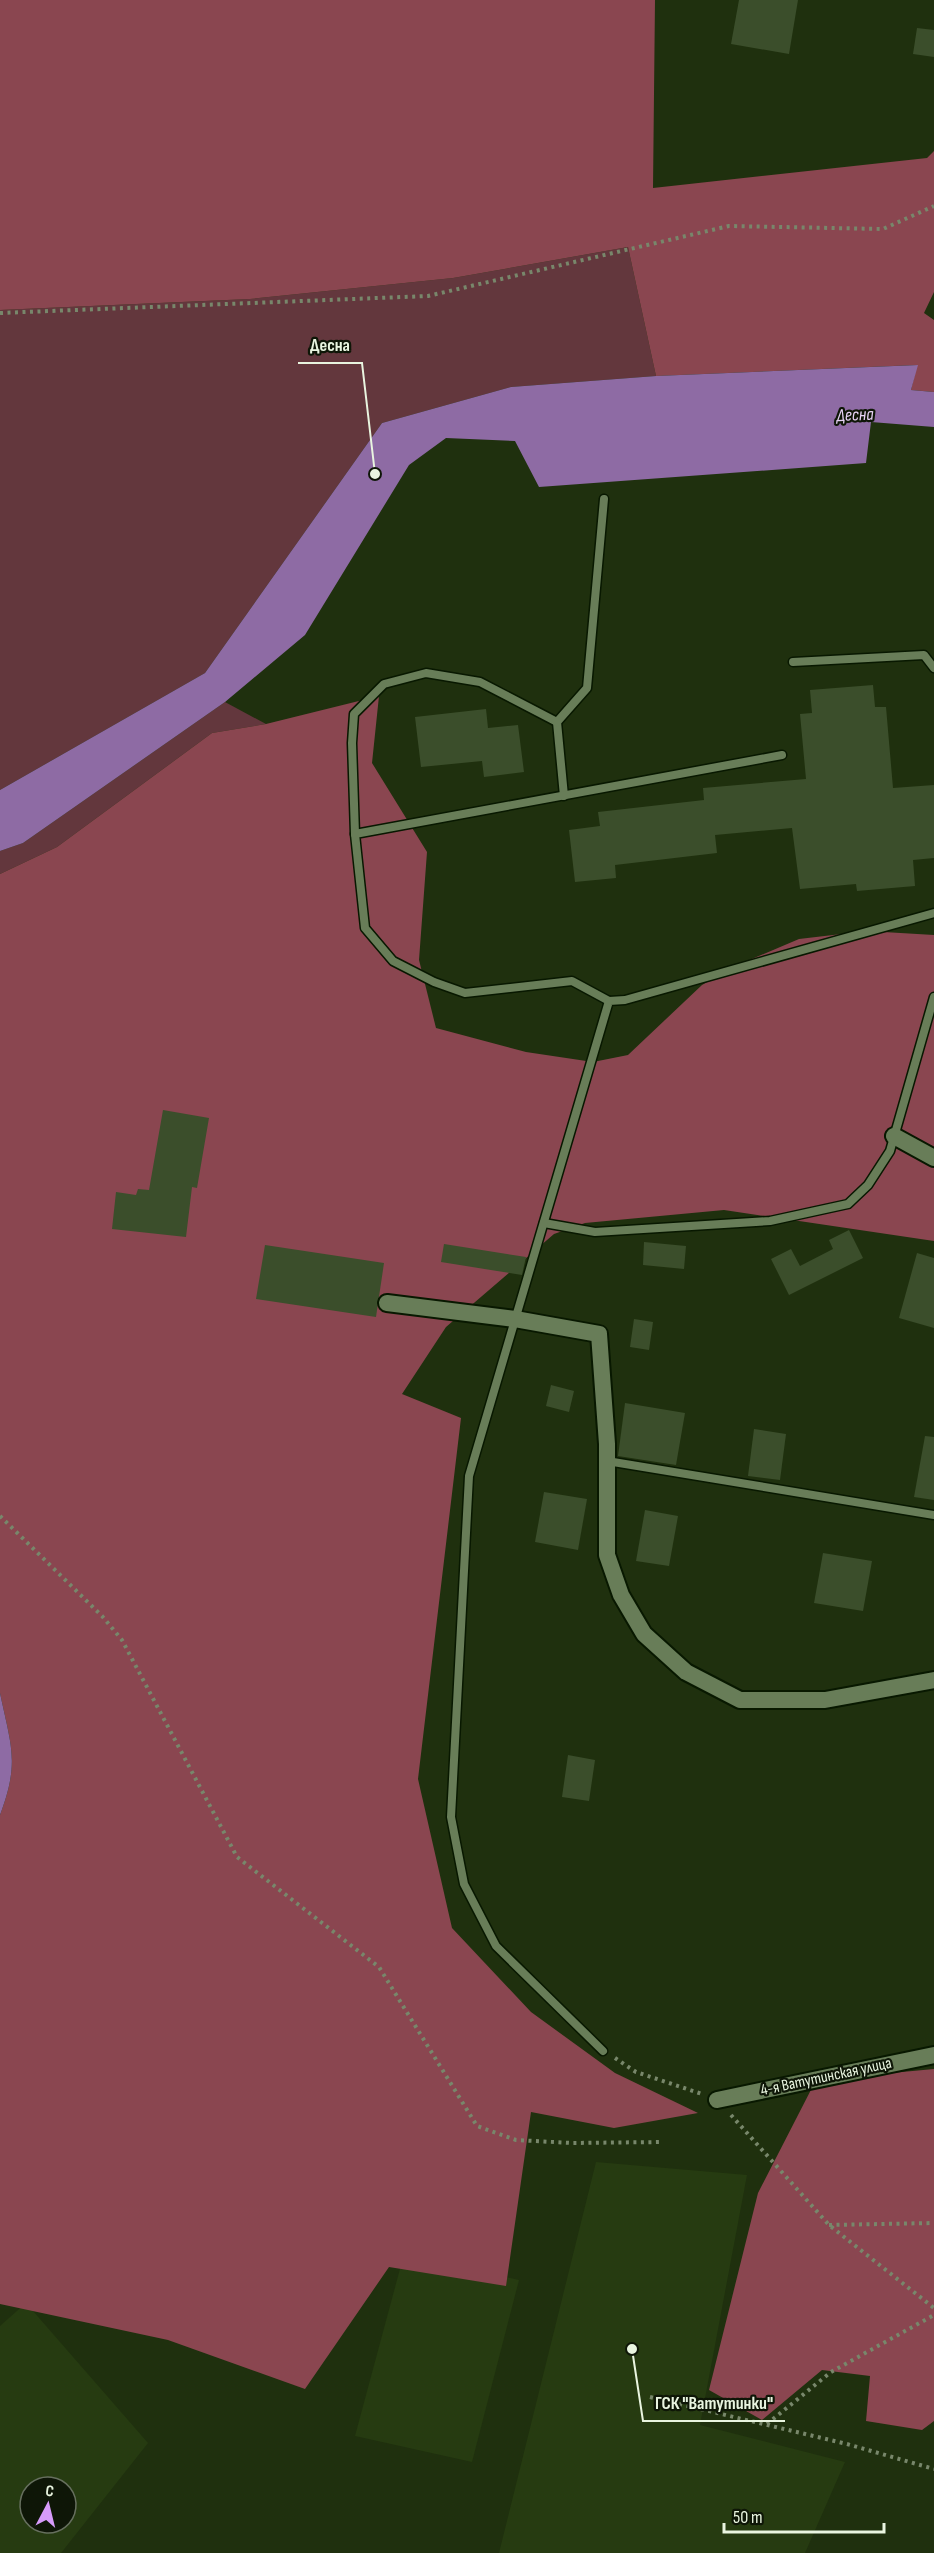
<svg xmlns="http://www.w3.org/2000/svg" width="934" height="2553" font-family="'Sofia Sans Condensed',sans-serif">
	<rect width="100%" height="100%" fill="#1f300e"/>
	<g fill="#263b11" fill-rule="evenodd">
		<path d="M596 2162 747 2175 700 2425 845 2462 805 2553H499Z"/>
		<path d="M404 2254 519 2280 472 2462 355 2436Z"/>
		<path d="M26 2303 148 2443 61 2553H0V2326ZM30 2487H66V2523H30Z"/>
	</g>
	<g fill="#63373d">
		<path d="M628 247 656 376 511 387 382 423 205 673 0 790V310L250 299 453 278Z"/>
		<path d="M225 702 266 724 212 733 57 847 0 874V851L23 843Z"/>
	</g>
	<g fill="#8a4650">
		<path d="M0 0H655L653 188 927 158 934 151V292L924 313 934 320V392L911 390 917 365 656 376 628 247 453 278 250 299 0 310Z"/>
		<path d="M379 696 372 763 427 852 419 960 436 1028 526 1052 593 1062 628 1055 702 985 733 967 799 939 867 931 934 935V1241L724 1210 585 1223 554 1234 446 1327 402 1394 461 1418 418 1779 452 1928 531 2012 615 2073 698 2113 614 2128 531 2112 506 2286 389 2267 305 2389 168 2340 0 2304V1815C20 1762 11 1746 0 1693V874L57 847 212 733 266 724Z"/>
		<path d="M934 2069V2421L922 2430 866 2421 870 2376 822 2370 762 2420 709 2390 758 2193 816 2080Z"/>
	</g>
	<g fill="#8e6ba4">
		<path d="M918 365 911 390 934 392V427L871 422 866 463 539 487 515 441 446 438 409 465 305 635 225 702 23 843 0 851V790L205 673 382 423 511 387 656 376Z"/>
		<path d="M0 1693C11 1746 20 1762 0 1815Z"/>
	</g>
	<g fill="#3b4e2b">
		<path d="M739 0H798L789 54 731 44Z"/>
		<path d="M917 28 934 30V57L913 54Z"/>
		<path d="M873 685 875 707H886L893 788 934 785V858L913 860 915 886 857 891 856 884 800 889 792 828 715 835 717 853 615 865 616 878 575 882 569 830 600 826 598 812 704 800 703 788 806 779 800 714 812 713 810 690Z"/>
		<path d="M486 709 488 728 518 725 524 772 484 777 482 761 421 767 415 717Z"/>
		<path d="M163 1110 209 1118 197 1188 192 1187 186 1237 112 1229 116 1192 136 1195 138 1189 149 1190Z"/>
		<path d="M849 1230 863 1258 789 1295 771 1259 791 1249 800 1266 833 1249 829 1240Z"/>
		<path d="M644 1242 686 1246 684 1269 643 1265Z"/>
		<path d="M444 1244 526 1257 522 1275 441 1262Z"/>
		<path d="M265 1245 384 1263 376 1317 256 1299Z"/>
		<path d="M917 1253 934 1258V1328L899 1318Z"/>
		<path d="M634 1319 653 1322 649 1350 630 1347Z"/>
		<path d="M551 1385 574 1391 569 1412 546 1406Z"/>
		<path d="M625 1403 685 1413 676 1465 618 1456Z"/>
		<path d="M754 1429 786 1434 780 1480 748 1476Z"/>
		<path d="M925 1436 934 1437V1500L914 1497Z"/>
		<path d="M544 1492 587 1499 578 1550 535 1542Z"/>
		<path d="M645 1510 678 1516 669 1566 636 1561Z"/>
		<path d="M823 1553 872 1561 863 1611 814 1603Z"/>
		<path d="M568 1755 595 1760 589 1801 562 1797Z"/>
	</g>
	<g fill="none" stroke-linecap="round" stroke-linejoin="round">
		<g stroke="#081800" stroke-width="11">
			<g id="lane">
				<path d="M793 662 924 655 934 668"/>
				<path d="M564 796 557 722 587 688 604 499"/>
				<path d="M355 834 352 743 354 714 384 684 426 673 480 682 557 722"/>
				<path d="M609 1001 572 981 465 993 434 982 393 961 365 928 355 834 782 755"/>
				<path d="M544 1223 595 1232 770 1221 848 1204 868 1185 890 1151 934 997"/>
				<path d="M607 1461 934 1515"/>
				<path d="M603 2051 496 1946 464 1884 451 1817 469 1476 609 1001 625 1000 934 913"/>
			</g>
		</g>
		<g stroke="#081800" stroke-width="20">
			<g id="street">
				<path d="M894 1136 934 1158"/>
				<path d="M387 1303 515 1319 599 1334 607 1444V1555L621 1595 644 1634 686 1672 740 1700H825L934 1680"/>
				<path d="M717 2100 934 2055"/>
			</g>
		</g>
		<g stroke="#78876b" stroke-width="4" stroke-dasharray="3 4.5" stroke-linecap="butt">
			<path d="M0 313 428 296 729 226 883 229 934 206"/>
			<path d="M0 1516 102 1616 122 1640 237 1857 379 1967 477 2126 516 2140 572 2143 663 2142"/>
			<path d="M615 2058 636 2072 702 2094"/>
			<path d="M731 2115 829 2225 934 2308"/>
			<path d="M829 2225 934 2223"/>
			<path d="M650 2397 847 2444 934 2469"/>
			<path d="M767 2424 831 2372 934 2315"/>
		</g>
		<use href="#lane" stroke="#687d58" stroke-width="8"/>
		<use href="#street" stroke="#687d58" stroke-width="16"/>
	</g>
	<g text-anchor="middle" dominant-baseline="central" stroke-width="4.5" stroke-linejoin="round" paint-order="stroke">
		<g font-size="16" fill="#e9f5e0" stroke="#0e1607">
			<text transform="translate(826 2077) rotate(-12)">4-я Ватутинская улица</text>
		</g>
		<g font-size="18" font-style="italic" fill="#e7d3f5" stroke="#0e1607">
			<text transform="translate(855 415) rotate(-2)">Десна</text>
		</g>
	</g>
	<path fill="none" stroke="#e9f5e0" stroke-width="2" d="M375 474L362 363H298M632 2349L643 2421H785"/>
	<g fill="#e9f5e0" stroke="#0e1607" stroke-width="2">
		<circle cx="375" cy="474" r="6"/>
		<circle cx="632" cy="2349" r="6"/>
	</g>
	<g font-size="18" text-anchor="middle" font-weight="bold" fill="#e9f5e0" stroke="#0e1607" stroke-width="4.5" stroke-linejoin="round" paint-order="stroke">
		<text x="330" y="351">Десна</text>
		<text x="714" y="2409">ГСК "Ватутинки"</text>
	</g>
	<g transform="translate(48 2505) rotate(7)"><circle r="28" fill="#0e1607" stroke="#666f5e" stroke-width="1.5"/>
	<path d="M0-4.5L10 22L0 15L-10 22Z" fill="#d69bfa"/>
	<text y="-9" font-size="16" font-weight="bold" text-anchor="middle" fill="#e9f5e0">С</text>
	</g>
	<path d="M724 2523v9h160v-9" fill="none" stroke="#e9f5e0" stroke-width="3"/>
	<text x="733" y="2523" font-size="18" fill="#e9f5e0" stroke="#0e1607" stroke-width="4.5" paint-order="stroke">50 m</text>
</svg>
